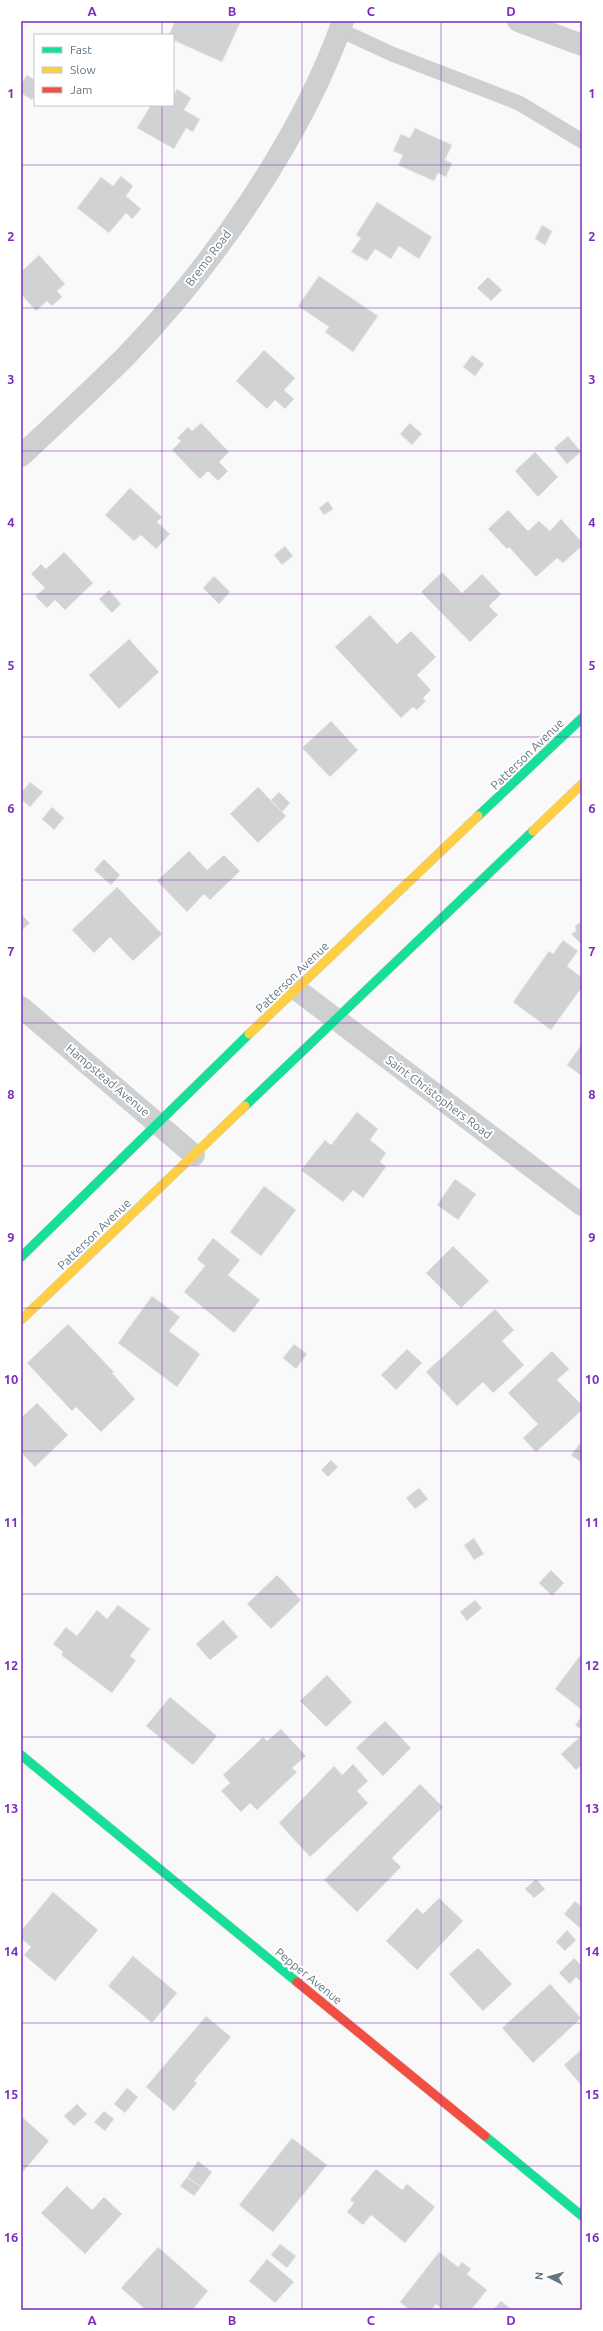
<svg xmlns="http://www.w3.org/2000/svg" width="603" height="2331" font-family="Ubuntu,sans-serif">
	<rect width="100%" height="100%" fill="#f9f9f9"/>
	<g fill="#d0d2d3" stroke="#e8e8e8">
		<path d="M175 21H241L222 62 173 40V35H169Z"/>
		<path d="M27 75 35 80V95L32 100 21 93V84Z"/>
		<path d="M177 89 191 98 184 110 200 119 193 132 186 128 174 149 137 128 151 105H173V96Z"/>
		<path d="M415 128 452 145 445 160 452 163 446 177 438 173 434 181 398 165 403 155 393 151 401 134 410 138Z"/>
		<path d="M121 176 133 186 126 196 141 209 132 219 126 213 109 233 77 208 101 177 113 186Z"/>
		<path d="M377 202 432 237 419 259 399 246 391 259 375 249 367 261 351 252 361 238 356 235Z"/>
		<path d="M542 225 552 231 545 245 535 239Z"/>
		<path d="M39 255 65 284 57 291 62 297 52 306 47 301 36 311 21 294V272Z"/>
		<path d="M319 276 378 316 353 352 325 332 329 327 298 306Z"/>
		<path d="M488 277 502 290 491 301 477 288Z"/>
		<path d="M264 350 295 378 284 390 294 399 285 409 275 400 267 409 236 381Z"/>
		<path d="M472 355 484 364 475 376 463 367Z"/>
		<path d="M201 423 229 452 219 462 228 471 218 481 208 471 200 479 172 450 181 441 177 438 188 427 192 431Z"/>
		<path d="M410 423 422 434 412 445 400 434Z"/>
		<path d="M568 436 581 452 567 464 554 448Z"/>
		<path d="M535 452 558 477 538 497 515 471Z"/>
		<path d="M130 488 162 517 157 522 170 534 156 549 141 535 134 541 105 515Z"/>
		<path d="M328 501 333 509 324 515 319 508Z"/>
		<path d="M508 510 528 531 539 521 550 531 561 519 582 542V546L563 563 557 558 536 577 509 547 507 549 488 529Z"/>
		<path d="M285 546 293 556 282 565 274 555Z"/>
		<path d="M64 552 93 583 65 610 55 600 47 608 35 596 45 588 31 574 41 564 46 569Z"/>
		<path d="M442 572 462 593 482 574 501 594 489 606 498 615 470 642 421 592Z"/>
		<path d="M214 576 230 592 219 604 203 588Z"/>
		<path d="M109 590 121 604 112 613 99 599Z"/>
		<path d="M370 615 397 644 411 631 436 657 417 675 431 690 423 698 426 701 417 710 413 707 401 718 335 647Z"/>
		<path d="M129 639 159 672 119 709 89 675Z"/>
		<path d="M331 721 358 750 330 777 302 748Z"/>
		<path d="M30 782 43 792 30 807 21 799V793Z"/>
		<path d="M258 787 286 816 258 843 230 814Z"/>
		<path d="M279 792 290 803 282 812 271 800Z"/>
		<path d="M52 807 64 818 54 830 42 819Z"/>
		<path d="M189 851 207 870 224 855 240 871 210 900 204 894 187 912 157 881Z"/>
		<path d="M104 859 120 875 111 885 94 870Z"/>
		<path d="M117 887 162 934 133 961 110 937 94 953 72 930Z"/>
		<path d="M21 914 30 923 21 931Z"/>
		<path d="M582 921V945L571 934 576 931 575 926Z"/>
		<path d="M563 940 578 951 567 966 582 978V987L551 1030 513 1002 549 951 553 954Z"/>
		<path d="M582 1044V1076L567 1065Z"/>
		<path d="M357 1112 378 1129 370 1140 386 1153 380 1162 386 1167 363 1198 353 1190 343 1202 301 1170 325 1140 331 1145Z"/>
		<path d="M455 1179 476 1194 458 1220 437 1205Z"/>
		<path d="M264 1186 296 1210 261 1256 230 1232Z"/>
		<path d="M213 1238 240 1260 228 1275 260 1300 234 1333 184 1292 205 1266 197 1259Z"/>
		<path d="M453 1246 489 1281 461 1308 426 1273Z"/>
		<path d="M152 1296 180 1317 169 1331 200 1354 177 1387 118 1343Z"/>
		<path d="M495 1309 514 1330 502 1341 524 1365 493 1393 483 1382 457 1406 426 1372Z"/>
		<path d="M68 1324 114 1372 112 1373 135 1399 101 1432 76 1407 72 1411 27 1363Z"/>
		<path d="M294 1344 307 1354 296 1369 283 1358Z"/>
		<path d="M407 1349 422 1363 396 1390 381 1375Z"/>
		<path d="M552 1351 569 1369 557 1380 582 1405V1410L536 1452 523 1438 538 1424 508 1393Z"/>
		<path d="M37 1403 68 1435 35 1467 21 1452V1418Z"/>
		<path d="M582 1441V1463L571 1455Z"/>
		<path d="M331 1460 338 1467 328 1477 321 1470Z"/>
		<path d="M419 1488 428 1499 415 1509 406 1498Z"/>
		<path d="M474 1538 484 1554 474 1560 464 1545Z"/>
		<path d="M551 1570 564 1583 552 1596 539 1583Z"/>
		<path d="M277 1575 301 1600 271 1629 247 1604Z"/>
		<path d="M475 1600 482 1608 467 1621 460 1612Z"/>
		<path d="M118 1605 150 1629 130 1656 136 1660 112 1693 61 1655 63 1652 53 1644 66 1627 77 1636 97 1610 107 1619Z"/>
		<path d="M223 1620 238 1637 210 1660 196 1644Z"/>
		<path d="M582 1653V1710L555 1689Z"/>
		<path d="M327 1675 352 1702 326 1727 300 1701Z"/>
		<path d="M170 1697 217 1736 193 1765 146 1726Z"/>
		<path d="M582 1716V1730L575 1725Z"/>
		<path d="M385 1721 411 1748 383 1776 356 1748Z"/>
		<path d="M281 1729 306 1756 292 1768 297 1772 257 1810 250 1803 241 1812 221 1791 230 1783 223 1775 263 1737 267 1741Z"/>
		<path d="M582 1735V1764L576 1770 561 1754Z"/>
		<path d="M353 1764 368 1781 357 1791 368 1803 310 1857 279 1823 334 1766 342 1775Z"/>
		<path d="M420 1784 443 1807 392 1858 401 1867 357 1912 324 1880Z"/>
		<path d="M536 1879 545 1889 534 1898 525 1889Z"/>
		<path d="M53 1892 98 1930 55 1981 24 1955 31 1947 21 1938V1931Z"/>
		<path d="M439 1898 463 1921 417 1970 386 1941 417 1908 423 1914Z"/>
		<path d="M575 1901 582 1907V1930L564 1914Z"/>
		<path d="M567 1930 576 1940 565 1951 556 1942Z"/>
		<path d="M478 1948 512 1984 483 2011 449 1974Z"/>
		<path d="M133 1956 177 1993 152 2023 108 1986Z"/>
		<path d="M574 1958 582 1966V1983L576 1977 570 1984 559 1973Z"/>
		<path d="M550 1984 581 2018 533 2063 502 2028Z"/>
		<path d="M206 2016 231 2037 194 2081 197 2083 174 2111 146 2087Z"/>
		<path d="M582 2049V2086L564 2065Z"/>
		<path d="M127 2088 138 2097 125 2113 114 2104Z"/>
		<path d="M77 2104 87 2114 74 2126 64 2116Z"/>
		<path d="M104 2111 114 2119 105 2131 94 2122Z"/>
		<path d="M21 2116 49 2141 21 2174Z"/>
		<path d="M292 2138 327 2165 273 2232 239 2205Z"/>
		<path d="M198 2161 212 2172 201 2187 187 2177Z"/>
		<path d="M376 2169 402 2190 407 2184 435 2207 405 2243 371 2215 363 2225 347 2212 354 2203 350 2200Z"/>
		<path d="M187 2177 201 2187 194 2196 180 2186Z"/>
		<path d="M67 2186 92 2210 104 2197 122 2214 85 2254 41 2213Z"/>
		<path d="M280 2244 296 2256 287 2268 271 2255Z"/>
		<path d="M158 2247 208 2291 192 2310H146L121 2288Z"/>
		<path d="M439 2252 458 2267 462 2262 471 2269 467 2274 487 2290 471 2310H443L436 2304 431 2310H410L400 2302Z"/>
		<path d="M267 2259 294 2282 275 2303 249 2281Z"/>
		<path d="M501 2301 512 2310H493Z"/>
	</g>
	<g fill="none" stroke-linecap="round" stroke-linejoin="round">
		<g stroke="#d5d6d7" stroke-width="10">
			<g id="fast">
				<path d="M478 816 582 718"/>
				<path d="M245 1106 533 831"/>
				<path d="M21 1257 249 1034"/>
				<path d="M21 1755 297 1982"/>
				<path d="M485 2136 582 2216"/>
			</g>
		</g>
		<g stroke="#d5d6d7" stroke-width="10">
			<g id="slow">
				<path d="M533 831 582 784"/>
				<path d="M249 1034 478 816"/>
				<path d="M21 1320 245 1106"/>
			</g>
		</g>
		<g stroke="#d5d6d7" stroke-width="10">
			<path id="jam" d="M297 1982 485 2136"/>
		</g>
		<path stroke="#cecfd0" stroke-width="15" d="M340 30 392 54 519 103 582 141"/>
		<g stroke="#cecfd0" stroke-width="22">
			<path d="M518 21 582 45"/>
			<path d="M21 456C56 423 92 390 126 356 212 267 302 138 343 21"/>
			<path d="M296 989 582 1205"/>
			<path d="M21 1007 194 1155"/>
		</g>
		<use href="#fast" stroke="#16e098" stroke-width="9"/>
		<use href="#slow" stroke="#ffcf43" stroke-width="9"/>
		<use href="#jam" stroke="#f24e42" stroke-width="9"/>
	</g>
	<path fill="none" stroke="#7b2cbf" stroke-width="1" stroke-opacity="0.55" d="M162 21V35M302 21V2310M441 21V2310M162 105V2310M21 165H582M21 308H582M21 451H582M21 594H582M21 737H582M21 880H582M21 1023H582M21 1166H582M21 1308H582M21 1451H582M21 1594H582M21 1737H582M21 1880H582M21 2023H582M21 2166H582"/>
	<g text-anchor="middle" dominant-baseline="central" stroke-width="4" stroke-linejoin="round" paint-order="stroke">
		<g font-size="12" fill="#657683" stroke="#fff">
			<text transform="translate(208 258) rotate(-53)">Bremo Road</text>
			<text transform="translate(527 754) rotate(-44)">Patterson Avenue</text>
			<text transform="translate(292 977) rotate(-44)">Patterson Avenue</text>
			<text transform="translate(108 1080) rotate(40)">Hampstead Avenue</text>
			<text transform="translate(439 1097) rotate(37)">Saint Christophers Road</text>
			<text transform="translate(94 1234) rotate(-44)">Patterson Avenue</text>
			<text transform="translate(309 1976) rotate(39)">Pepper Avenue</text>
		</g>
	</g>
	<rect width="603" height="2331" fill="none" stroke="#ffffff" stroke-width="44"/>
	<rect x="34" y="34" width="140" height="72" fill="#ffffff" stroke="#c1c8cd"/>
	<rect x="42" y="47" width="20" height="6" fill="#16e098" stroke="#c1c8cd"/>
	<text x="70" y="54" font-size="12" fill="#657683">Fast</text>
	<rect x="42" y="67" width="20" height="6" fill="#ffcf43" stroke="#c1c8cd"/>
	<text x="70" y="74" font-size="12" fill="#657683">Slow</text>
	<rect x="42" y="87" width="20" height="6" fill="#f24e42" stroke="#c1c8cd"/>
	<text x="70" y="94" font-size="12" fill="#657683">Jam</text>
	<g transform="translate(549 2277) rotate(276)" stroke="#ffffff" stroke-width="3" paint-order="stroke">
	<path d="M0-3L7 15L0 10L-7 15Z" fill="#657683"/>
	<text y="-6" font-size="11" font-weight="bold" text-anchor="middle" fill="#657683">N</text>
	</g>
	<rect x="22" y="22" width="559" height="2287" fill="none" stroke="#7b2cbf" stroke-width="1.5"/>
	<g font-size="13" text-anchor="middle" font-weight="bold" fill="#7b2cbf">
		<text x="92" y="16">A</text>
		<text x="232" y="16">B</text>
		<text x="371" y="16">C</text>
		<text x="511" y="16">D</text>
		<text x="11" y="98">1</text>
		<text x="592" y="98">1</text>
		<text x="11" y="241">2</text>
		<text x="592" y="241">2</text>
		<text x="11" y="384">3</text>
		<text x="592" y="384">3</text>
		<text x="11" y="527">4</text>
		<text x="592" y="527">4</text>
		<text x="11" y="670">5</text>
		<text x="592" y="670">5</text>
		<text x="11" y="813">6</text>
		<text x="592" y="813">6</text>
		<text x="11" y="956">7</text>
		<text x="592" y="956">7</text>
		<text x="11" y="1099">8</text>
		<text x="592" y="1099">8</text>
		<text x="11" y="1242">9</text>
		<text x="592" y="1242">9</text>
		<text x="11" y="1384">10</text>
		<text x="592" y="1384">10</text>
		<text x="11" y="1527">11</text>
		<text x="592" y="1527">11</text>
		<text x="11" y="1670">12</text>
		<text x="592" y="1670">12</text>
		<text x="11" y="1813">13</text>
		<text x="592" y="1813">13</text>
		<text x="11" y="1956">14</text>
		<text x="592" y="1956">14</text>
		<text x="11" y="2099">15</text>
		<text x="592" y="2099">15</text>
		<text x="11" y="2242">16</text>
		<text x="592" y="2242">16</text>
		<text x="92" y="2325">A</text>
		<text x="232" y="2325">B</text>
		<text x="371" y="2325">C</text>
		<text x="511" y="2325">D</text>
	</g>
</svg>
